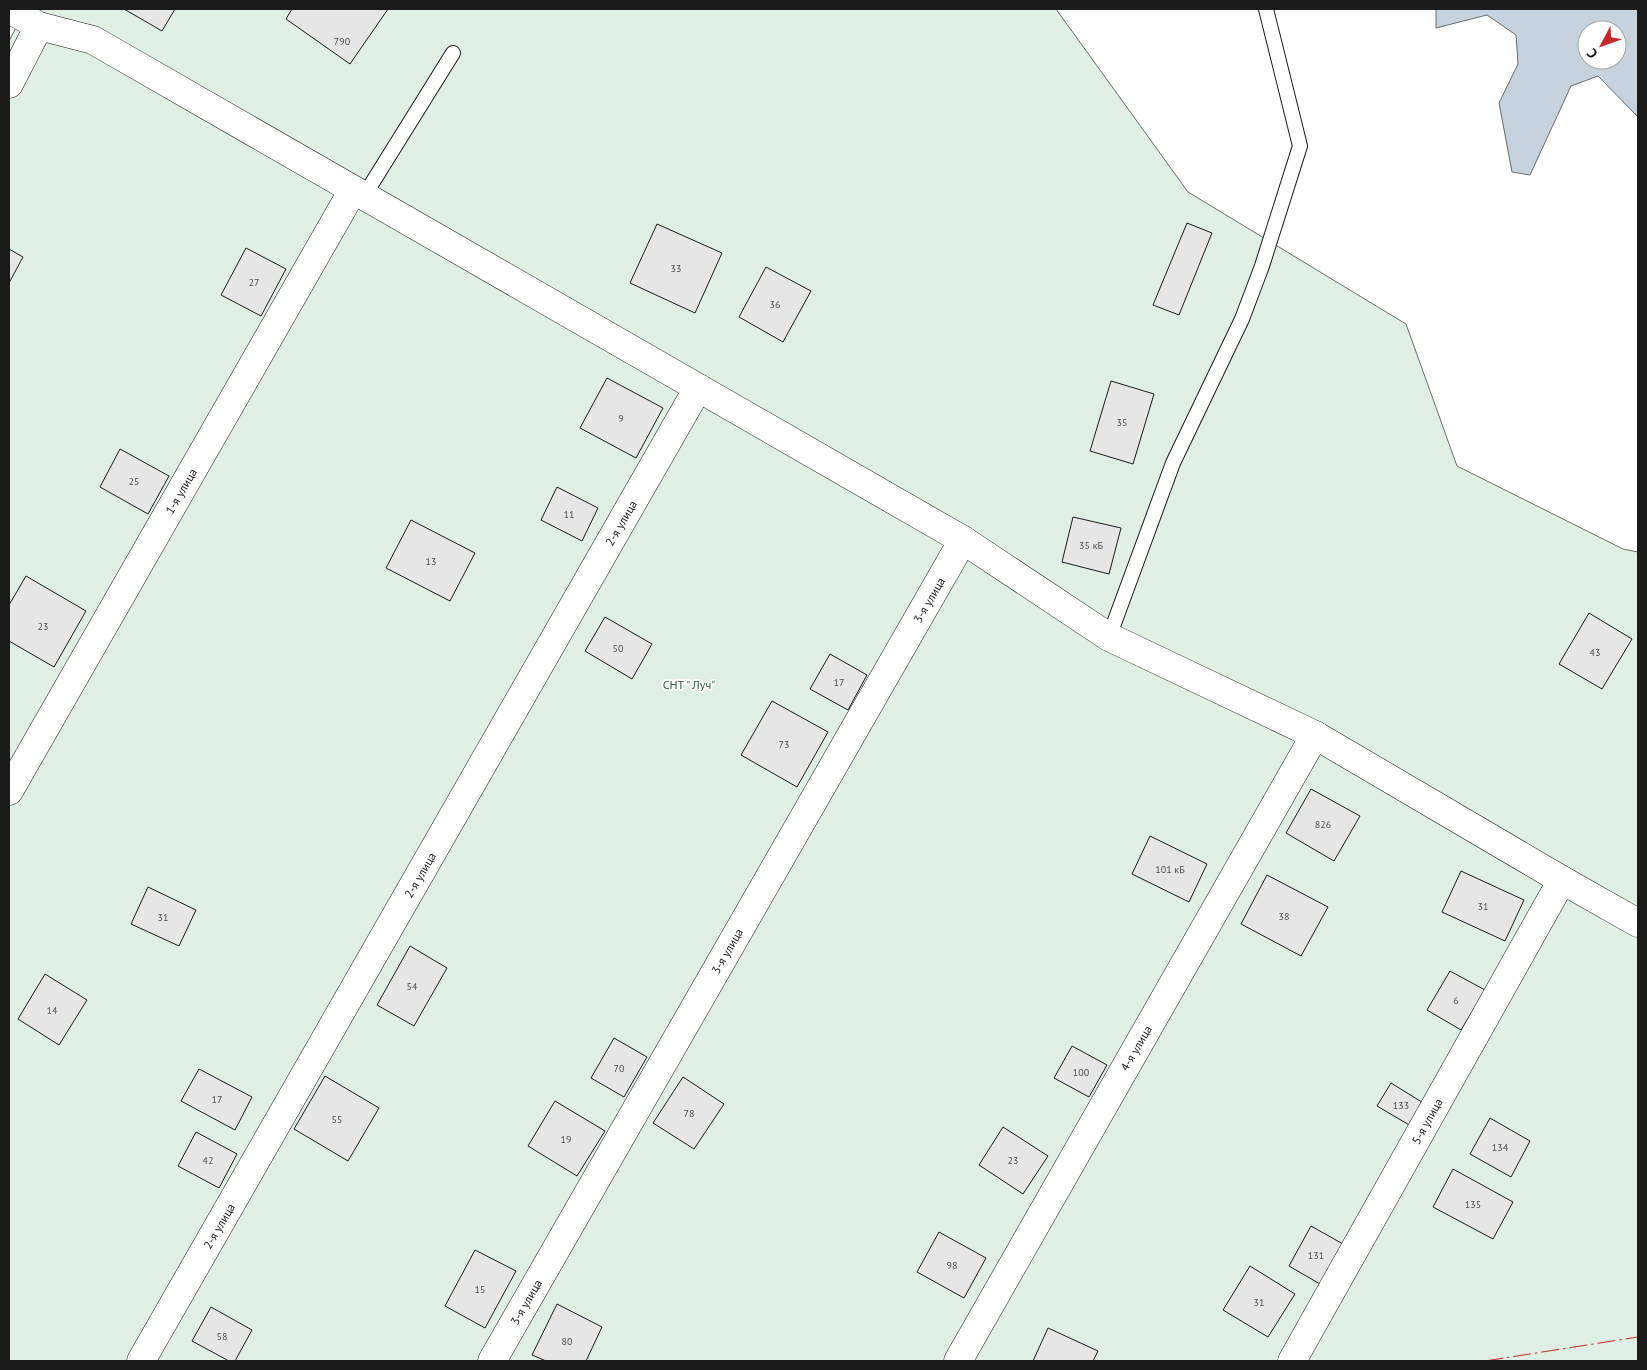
<svg xmlns="http://www.w3.org/2000/svg" width="1647" height="1370" font-family="'PT Sans',sans-serif">
	<rect width="100%" height="100%" fill="#fff"/>
	<path fill="#e0efe3" stroke="#6a6a6a" d="M26 9H1056L1188 192 1406 324 1457 466 1623 549 1638 552V1361H9V41Z"/>
	<path fill="#c6d2dc" stroke="#6a6a6a" fill-rule="evenodd" d="M1436 9H1638V117L1598 76 1571 86 1530 175 1512 172 1499 103 1518 64 1516 35 1487 15 1436 28ZM1587 30H1617V60H1587Z"/>
	<g fill="#e6e6e6" stroke="#1a1a1a">
		<path d="M124 9H175L162 31Z"/>
		<path d="M292 9H388L350 64 286 19Z"/>
		<path d="M1187 223 1212 233 1179 315 1153 305Z"/>
		<path d="M657 224 722 253 695 313 630 283Z"/>
		<path d="M246 248 286 269 261 316 221 295Z"/>
		<path d="M9 249 23 257 9 283Z"/>
		<path d="M766 267 811 291 783 342 739 317Z"/>
		<path d="M607 378 663 408 636 458 580 428Z"/>
		<path d="M1111 381 1154 394 1133 464 1090 451Z"/>
		<path d="M120 449 169 476 148 514 100 487Z"/>
		<path d="M557 487 598 508 582 541 541 520Z"/>
		<path d="M1073 517 1121 528 1109 574 1062 562Z"/>
		<path d="M411 520 475 553 450 601 386 568Z"/>
		<path d="M26 576 86 611 54 667 9 641V605Z"/>
		<path d="M1589 613 1632 639 1602 689 1559 664Z"/>
		<path d="M605 617 652 644 632 679 585 651Z"/>
		<path d="M830 654 867 675 848 710 810 689Z"/>
		<path d="M772 701 828 732 797 787 741 755Z"/>
		<path d="M1311 789 1360 816 1334 861 1286 833Z"/>
		<path d="M1150 836 1207 864 1189 902 1132 874Z"/>
		<path d="M1461 871 1524 900 1505 941 1442 912Z"/>
		<path d="M1267 875 1328 907 1301 956 1241 924Z"/>
		<path d="M148 887 196 910 179 946 131 924Z"/>
		<path d="M410 946 447 968 414 1026 377 1005Z"/>
		<path d="M1450 971 1485 990 1461 1030 1427 1010Z"/>
		<path d="M45 974 87 1000 59 1045 18 1019Z"/>
		<path d="M614 1038 647 1057 624 1097 591 1078Z"/>
		<path d="M1072 1046 1107 1065 1089 1097 1054 1078Z"/>
		<path d="M199 1069 252 1097 235 1130 181 1101Z"/>
		<path d="M325 1076 379 1108 348 1161 294 1129Z"/>
		<path d="M683 1077 724 1104 694 1149 653 1123Z"/>
		<path d="M1391 1083 1425 1104 1411 1126 1377 1106Z"/>
		<path d="M555 1101 605 1131 577 1176 528 1146Z"/>
		<path d="M1490 1118 1530 1141 1511 1177 1470 1154Z"/>
		<path d="M1003 1127 1048 1156 1023 1194 979 1165Z"/>
		<path d="M196 1132 237 1154 219 1188 178 1166Z"/>
		<path d="M1453 1169 1513 1202 1493 1239 1433 1207Z"/>
		<path d="M1311 1226 1343 1244 1320 1284 1289 1266Z"/>
		<path d="M939 1232 986 1258 964 1298 917 1272Z"/>
		<path d="M475 1250 516 1271 485 1328 445 1306Z"/>
		<path d="M1250 1266 1295 1294 1268 1337 1223 1310Z"/>
		<path d="M557 1304 602 1327 586 1361H546L532 1355Z"/>
		<path d="M211 1307 252 1330 235 1361H229L192 1341Z"/>
		<path d="M1048 1328 1098 1351 1093 1361H1033Z"/>
	</g>
	<g fill="none" stroke-linecap="round" stroke-linejoin="round">
		<g stroke="#1a1a1a" stroke-width="16">
			<g id="service">
				<path d="M364 196 453 53"/>
				<path d="M1109 637 1173 463 1242 319 1262 266 1300 146 1266 9"/>
			</g>
		</g>
		<g stroke="#1a1a1a" stroke-width="29">
			<g id="minor">
				<path d="M9 9 39 26 93 40 963 540 1109 637 1315 735 1562 880 1638 923"/>
				<path d="M9 84 39 26"/>
				<path d="M9 791 353 190"/>
				<path d="M141 1361 698 388"/>
				<path d="M492 1361 963 540"/>
				<path d="M958 1361 1315 735"/>
				<path d="M1292 1361 1562 880"/>
			</g>
		</g>
		<use href="#service" stroke="#fff" stroke-width="14"/>
		<use href="#minor" stroke="#fff" stroke-width="28"/>
		<path stroke="#c62828" stroke-width="1" stroke-dasharray="18 4 2.5 4" stroke-linecap="butt" d="M1485 1361 1638 1337"/>
	</g>
	<g text-anchor="middle" dominant-baseline="central" stroke-width="4" stroke-linejoin="round" paint-order="stroke">
		<g font-size="10" fill="#4d4d4d">
			<text x="342" y="41">790</text>
			<text x="676" y="268">33</text>
			<text x="254" y="282">27</text>
			<text x="775" y="304">36</text>
			<text x="621" y="418">9</text>
			<text x="1122" y="422">35</text>
			<text x="134" y="481">25</text>
			<text x="569" y="514">11</text>
			<text x="1091" y="545">35 кБ</text>
			<text x="431" y="561">13</text>
			<text x="43" y="626">23</text>
			<text x="618" y="648">50</text>
			<text x="1595" y="652">43</text>
			<text x="839" y="682">17</text>
			<text x="784" y="744">73</text>
			<text x="1323" y="824">826</text>
			<text x="1170" y="869">101 кБ</text>
			<text x="1483" y="906">31</text>
			<text x="1284" y="916">38</text>
			<text x="163" y="917">31</text>
			<text x="412" y="986">54</text>
			<text x="1456" y="1000">6</text>
			<text x="52" y="1010">14</text>
			<text x="619" y="1068">70</text>
			<text x="1081" y="1072">100</text>
			<text x="217" y="1099">17</text>
			<text x="1401" y="1105">133</text>
			<text x="689" y="1113">78</text>
			<text x="337" y="1119">55</text>
			<text x="566" y="1139">19</text>
			<text x="1500" y="1147">134</text>
			<text x="208" y="1160">42</text>
			<text x="1013" y="1160">23</text>
			<text x="1473" y="1204">135</text>
			<text x="1316" y="1255">131</text>
			<text x="952" y="1265">98</text>
			<text x="480" y="1289">15</text>
			<text x="1259" y="1302">31</text>
			<text x="222" y="1336">58</text>
			<text x="567" y="1341">80</text>
		</g>
		<g font-size="12" fill="#1a1a1a" stroke="#fff">
			<text transform="translate(181 491) rotate(-60)">1-я улица</text>
			<text transform="translate(621 523) rotate(-60)">2-я улица</text>
			<text transform="translate(929 600) rotate(-60)">3-я улица</text>
			<text transform="translate(420 875) rotate(-60)">2-я улица</text>
			<text transform="translate(727 951) rotate(-60)">3-я улица</text>
			<text transform="translate(1136 1048) rotate(-60)">4-я улица</text>
			<text transform="translate(1427 1121) rotate(-61)">5-я улица</text>
			<text transform="translate(219 1226) rotate(-60)">2-я улица</text>
			<text transform="translate(526 1302) rotate(-60)">3-я улица</text>
		</g>
		<g font-size="12" fill="#2b5a34" stroke="#fff">
			<text x="689" y="684">СНТ " Луч"</text>
		</g>
	</g>
	<rect width="1647" height="1370" fill="none" stroke="#1a1a1a" stroke-width="20"/>
	<g transform="translate(1602 45) rotate(229)"><circle r="24" fill="#ffffff" stroke="#a3a3a3"/>
	<path d="M0-4L9 19L0 12L-9 19Z" fill="#c62828"/>
	<text y="-8" font-size="14" font-weight="bold" text-anchor="middle" fill="#1a1a1a">С</text>
	</g>
</svg>
